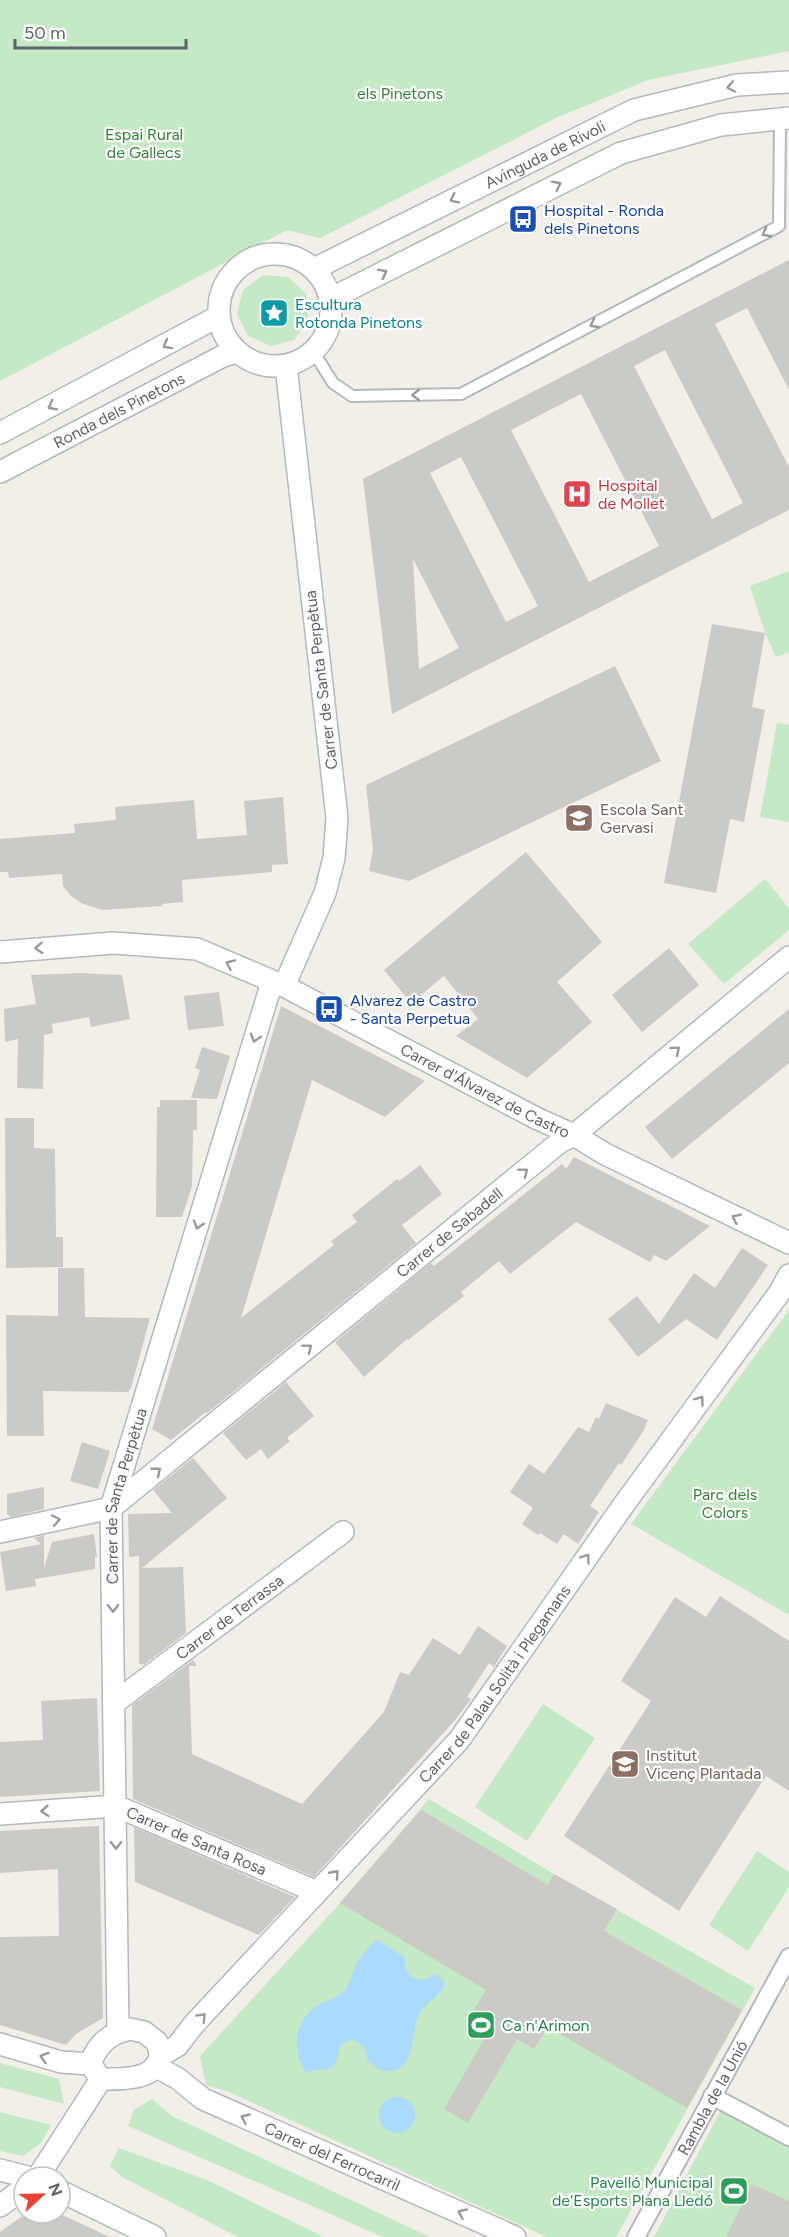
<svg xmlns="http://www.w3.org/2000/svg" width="789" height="2237" font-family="Figtree,sans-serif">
	<rect width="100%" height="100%" fill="#f1efe8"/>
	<g fill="#c5e8c5">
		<path d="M0 0H789V51L648 80 556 118 320 238 287 230 0 381Z"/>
		<path d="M263 275 288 277 306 294 308 319 294 340 271 346 248 336 237 314 243 290Z"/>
		<path d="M789 571V652L776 657 765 633 750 586Z"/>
		<path d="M777 723 789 725V822L760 817Z"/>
		<path d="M765 879 789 908V930L724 984 688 944Z"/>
		<path d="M789 1310V1615L631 1524Z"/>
		<path d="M543 1704 595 1738 527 1841 475 1807Z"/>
		<path d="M429 1799 554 1874 755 1988 616 2237H547L229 2092 206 2085 200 2056 332 1912Z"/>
		<path d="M757 1851 789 1872V1887L748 1951 709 1925Z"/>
		<path d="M0 2063 59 2079 64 2104 0 2087Z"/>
		<path d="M152 2099 172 2116 430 2237H383L128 2126 134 2110Z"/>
		<path d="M721 2110 789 2146V2237H654Z"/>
		<path d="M0 2112 51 2125 41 2143 23 2156 0 2151Z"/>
		<path d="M119 2148 207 2180 324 2237H238L122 2177 110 2166Z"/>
	</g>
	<g fill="#aadaff">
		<path d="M376 1939 405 1958V1969L412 1978 425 1980 435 1974 445 1983C440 1998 430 1998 421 2011 409 2028 418 2061 396 2070 392 2072 385 2071 381 2071L368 2061 364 2047 353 2039 341 2044 336 2061 331 2068 305 2072C293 2052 293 2025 313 2009 322 2001 337 1999 345 1990 351 1982 352 1974 356 1965 361 1956 370 1947 376 1939Z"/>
		<circle cx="397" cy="2115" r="18"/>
	</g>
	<g fill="#cccac5" fill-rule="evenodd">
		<path d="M789 260V390L747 308 715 324 789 467V510L392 714 363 479ZM665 350 743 503 712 519 634 366ZM581 394 659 546 589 582 511 430ZM461 457 538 606 506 622 430 473ZM413 559 459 648 419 669Z"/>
		<path d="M712 624 765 633 752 707 765 710 744 822 730 819 716 893 664 883Z"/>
		<path d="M615 666 661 761 409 881 369 871 373 850 366 785Z"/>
		<path d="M283 797 288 864 272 865V872L182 880 183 902 162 904 163 906 102 910 81 903 71 896 63 886 62 874 9 878 8 872H0V839L75 833 74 824 116 820 115 807 194 800 197 839 247 835 244 801Z"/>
		<path d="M526 852 602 942 557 982 592 1022 527 1078 456 1036 478 1019 444 976 411 1003 384 970Z"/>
		<path d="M669 948 699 985 642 1032 612 995Z"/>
		<path d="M81 973 122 975 130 1019 91 1027 89 1017 52 1024 53 1033 44 1035 43 1089 17 1088 18 1039 5 1042 4 1009 36 1004 31 975Z"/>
		<path d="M219 992 224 1026 188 1030 184 996Z"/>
		<path d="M281 1006 425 1081 385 1117 312 1080 241 1318 334 1245 331 1241 357 1222 352 1215 397 1179 399 1181 420 1165 442 1194 402 1225 416 1243 207 1413 206 1412 171 1440 152 1429Z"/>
		<path d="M789 1009V1063L672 1159 645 1127Z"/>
		<path d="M202 1047 230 1056 217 1099 191 1098 200 1070 195 1068Z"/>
		<path d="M160 1100H197V1130H193L192 1186 182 1217H156L157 1107H160Z"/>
		<path d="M5 1118H34V1148L55 1149 56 1237H63V1267L6 1268Z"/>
		<path d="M574 1157 710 1226 666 1261 654 1255 650 1262 576 1222 510 1274 499 1261 461 1292 464 1296 408 1340 407 1339 364 1377 335 1342 431 1263 434 1266 562 1164 566 1169Z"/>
		<path d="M742 1248 768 1265 717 1340 686 1319 638 1357 608 1319 637 1296 659 1324 694 1273 715 1288Z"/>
		<path d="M58 1268H84L85 1317 150 1318 131 1388 128 1392 43 1391 44 1436H7L6 1315 58 1316Z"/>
		<path d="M286 1382 314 1416 287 1438 290 1441 268 1459 261 1449 246 1460 223 1433Z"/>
		<path d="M606 1403 648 1420 644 1430 621 1465 619 1463 590 1506 599 1512 578 1544 564 1534 557 1544 540 1533 538 1535 522 1524 533 1508 510 1492 529 1464 544 1474 578 1427 589 1432 596 1417 599 1419Z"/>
		<path d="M82 1442 110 1451 98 1489 70 1481Z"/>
		<path d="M193 1458 227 1498 142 1568 183 1567 186 1633 145 1664H139V1556L129 1557 128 1514 172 1513 153 1490Z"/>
		<path d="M44 1487V1509L11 1517 7 1514V1494Z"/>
		<path d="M94 1534 97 1557H95V1569L35 1579 36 1586 6 1591 0 1552 41 1544 34 1538 44 1535V1568L52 1542Z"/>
		<path d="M720 1596 789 1641V1791L766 1776 679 1911 564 1836 651 1701 621 1681 675 1597 706 1617Z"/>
		<path d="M478 1626 507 1646 494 1667 489 1663 467 1697 471 1699 456 1719 314 1877 133 1799 132 1705 193 1660 197 1666H189L192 1754 302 1804 384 1712 400 1672 409 1675 433 1638 460 1655Z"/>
		<path d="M97 1698 100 1791 0 1797V1742L43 1740 41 1701Z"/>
		<path d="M421 1810 548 1885 554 1874 617 1909 604 1931 742 2010 687 2108 548 2027 534 2049 517 2039 468 2123 444 2109 493 2024 472 2013 486 1990 340 1903Z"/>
		<path d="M99 1826 103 2018 76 2034 66 2045 0 2025V1937L59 1936 58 1869 0 1873V1831Z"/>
		<path d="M134 1827 295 1897 259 1935 135 1882Z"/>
		<path d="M752 2184 789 2201V2237H726Z"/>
		<path d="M44 2213H58L110 2237H0V2232L21 2217Z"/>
	</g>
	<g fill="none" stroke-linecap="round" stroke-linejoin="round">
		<g stroke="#b5b8bc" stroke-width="14">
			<path id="service" d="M313 351 333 383 352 396 461 394 779 226 780 119"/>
		</g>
		<g stroke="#b5b8bc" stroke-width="20">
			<g id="pedestrian">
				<path d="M712 2096 789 2137"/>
				<path id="s1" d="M636 2237 789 1957"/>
			</g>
		</g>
		<g stroke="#b5b8bc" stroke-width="24">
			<g id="minor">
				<circle cx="275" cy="310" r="56"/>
				<path id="s2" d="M314 269 634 110 737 85 789 82"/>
				<path d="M330 299 621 153 721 125 789 118"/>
				<path d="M0 433 219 316"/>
				<path id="s3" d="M0 472 223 356 237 352"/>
				<path id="s4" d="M0 952 113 943 197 949 284 986 538 1119 574 1135 605 1154 789 1243"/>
				<path d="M284 986 325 893 334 858 337 818 286 366"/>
				<path id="s5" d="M0 1532 111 1508 560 1142 574 1135 789 957"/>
				<path id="s6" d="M114 1703 343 1532"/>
				<path id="s7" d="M0 1814 116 1806 317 1892"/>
				<path d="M130 2029 144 2032 157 2042C158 2046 160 2052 160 2056 157 2081 119 2079 101 2079L90 2064C98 2044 108 2034 130 2029Z"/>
				<path id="s8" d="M118 2031 111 1508 272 982"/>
				<path d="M0 2044 61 2062 90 2064"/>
				<path id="s9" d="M160 2056 177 2046 195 2023 459 1740 625 1503 780 1292 789 1275"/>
				<path id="s10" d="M155 2066 177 2078 203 2099 515 2237"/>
				<path d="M0 2170 27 2177"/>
				<path d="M38 2177 101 2079"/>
				<path d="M60 2191 155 2237"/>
				<path d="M0 2206 24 2188"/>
			</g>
		</g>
		<use href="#service" stroke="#fff" stroke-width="10"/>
		<use href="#pedestrian" stroke="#fff" stroke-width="16"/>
		<use href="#minor" stroke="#fff" stroke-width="21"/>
	</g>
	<defs><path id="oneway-chevron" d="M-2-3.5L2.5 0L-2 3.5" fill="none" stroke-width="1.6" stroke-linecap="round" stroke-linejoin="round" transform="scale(1.5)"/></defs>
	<g stroke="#979a9d">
		<use href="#oneway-chevron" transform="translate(731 87) rotate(168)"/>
		<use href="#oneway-chevron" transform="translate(557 185) rotate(-27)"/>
		<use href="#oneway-chevron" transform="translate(454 199) rotate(154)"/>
		<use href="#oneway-chevron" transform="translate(766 233) rotate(152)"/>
		<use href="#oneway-chevron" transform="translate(383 273) rotate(-27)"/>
		<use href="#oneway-chevron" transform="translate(594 324) rotate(152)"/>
		<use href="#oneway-chevron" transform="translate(167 345) rotate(151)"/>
		<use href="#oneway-chevron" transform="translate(416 395) rotate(179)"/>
		<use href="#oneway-chevron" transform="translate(52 406) rotate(153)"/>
		<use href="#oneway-chevron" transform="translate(39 948) rotate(176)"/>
		<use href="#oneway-chevron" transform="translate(230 964) rotate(-156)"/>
		<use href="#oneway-chevron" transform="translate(255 1038) rotate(107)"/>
		<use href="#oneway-chevron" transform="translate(676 1050) rotate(-40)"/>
		<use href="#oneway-chevron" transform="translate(524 1172) rotate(-39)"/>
		<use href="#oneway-chevron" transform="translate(736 1218) rotate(-154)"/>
		<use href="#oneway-chevron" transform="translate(198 1225) rotate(107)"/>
		<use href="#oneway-chevron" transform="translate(308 1348) rotate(-39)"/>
		<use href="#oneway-chevron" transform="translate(700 1400) rotate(-54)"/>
		<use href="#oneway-chevron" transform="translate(157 1471) rotate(-39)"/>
		<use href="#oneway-chevron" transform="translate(56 1520) rotate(-12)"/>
		<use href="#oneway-chevron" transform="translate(586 1558) rotate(-55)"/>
		<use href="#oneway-chevron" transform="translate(113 1608) rotate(89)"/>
		<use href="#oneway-chevron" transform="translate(45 1811) rotate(176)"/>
		<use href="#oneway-chevron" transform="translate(116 1845) rotate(89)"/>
		<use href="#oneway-chevron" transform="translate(335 1874) rotate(-48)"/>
		<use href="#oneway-chevron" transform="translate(202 2017) rotate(-47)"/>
		<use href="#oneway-chevron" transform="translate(44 2057) rotate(-163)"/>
		<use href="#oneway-chevron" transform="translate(245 2118) rotate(-156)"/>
		<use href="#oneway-chevron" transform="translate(462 2213) rotate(-156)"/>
	</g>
	<defs>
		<g id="bus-square" transform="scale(1.5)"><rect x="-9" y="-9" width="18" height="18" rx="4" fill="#1a4fb4" stroke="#fff"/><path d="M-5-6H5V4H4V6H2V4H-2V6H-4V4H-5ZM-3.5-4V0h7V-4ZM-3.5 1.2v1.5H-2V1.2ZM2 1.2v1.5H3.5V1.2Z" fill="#fff"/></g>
		<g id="sight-square" transform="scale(1.5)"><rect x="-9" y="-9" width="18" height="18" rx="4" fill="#0f9aa8" stroke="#fff"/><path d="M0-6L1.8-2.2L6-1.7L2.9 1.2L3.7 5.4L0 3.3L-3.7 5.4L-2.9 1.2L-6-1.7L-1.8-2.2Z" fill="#fff"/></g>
		<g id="hospital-square" transform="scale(1.5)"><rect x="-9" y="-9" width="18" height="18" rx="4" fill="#e0444e" stroke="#fff"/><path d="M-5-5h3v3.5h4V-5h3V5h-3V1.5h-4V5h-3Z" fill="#fff"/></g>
		<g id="school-square" transform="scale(1.5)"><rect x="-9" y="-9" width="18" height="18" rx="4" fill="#8d6e63" stroke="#fff"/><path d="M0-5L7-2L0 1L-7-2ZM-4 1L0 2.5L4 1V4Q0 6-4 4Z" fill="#fff"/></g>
		<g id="stadium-square" transform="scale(1.5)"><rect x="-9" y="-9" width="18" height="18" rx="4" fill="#2e9e5b" stroke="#fff"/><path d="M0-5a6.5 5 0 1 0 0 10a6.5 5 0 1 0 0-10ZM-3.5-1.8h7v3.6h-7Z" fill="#fff"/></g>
	</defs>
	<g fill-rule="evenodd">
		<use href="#bus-square" x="523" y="219"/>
		<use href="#sight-square" x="274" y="313"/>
		<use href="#hospital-square" x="577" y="494"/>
		<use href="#school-square" x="579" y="818"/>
		<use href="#bus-square" x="329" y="1009"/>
		<use href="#school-square" x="625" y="1764"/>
		<use href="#stadium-square" x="481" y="2025"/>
		<use href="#stadium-square" x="734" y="2191"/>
	</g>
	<g text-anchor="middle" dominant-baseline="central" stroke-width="4.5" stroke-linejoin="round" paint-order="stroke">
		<g font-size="16" fill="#348238" stroke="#fff">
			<text x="400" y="93">els Pinetons</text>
			<text x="144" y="134">Espai Rural<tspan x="144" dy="18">de Gallecs</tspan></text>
			<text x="725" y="1494">Parc dels<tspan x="725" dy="18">Colors</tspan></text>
		</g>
		<g font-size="16" fill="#5f6368" stroke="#fff">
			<text stroke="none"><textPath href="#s2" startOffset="258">Avinguda de Rivoli</textPath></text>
			<text stroke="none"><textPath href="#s3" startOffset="134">Ronda dels Pinetons</textPath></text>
			<text transform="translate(321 680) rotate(-97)">Carrer de Santa Perpètua</text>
			<text stroke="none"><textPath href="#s4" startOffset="519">Carrer d'Álvarez de Castro</textPath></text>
			<text stroke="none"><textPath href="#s5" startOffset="550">Carrer de Sabadell</textPath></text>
			<text stroke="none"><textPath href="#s8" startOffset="537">Carrer de Santa Perpètua</textPath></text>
			<text stroke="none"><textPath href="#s6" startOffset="144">Carrer de Terrassa</textPath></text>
			<text stroke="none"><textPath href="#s9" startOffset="502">Carrer de Palau Solità i Plegamans</textPath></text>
			<text stroke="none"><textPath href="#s7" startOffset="204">Carrer de Santa Rosa</textPath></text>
			<text stroke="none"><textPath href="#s1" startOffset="159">Rambla de la Unió</textPath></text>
			<text stroke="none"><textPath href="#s10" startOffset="200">Carrer del Ferrocarril</textPath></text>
		</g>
		<g font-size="16" fill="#164399" stroke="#fff" text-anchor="start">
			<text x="544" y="210">Hospital - Ronda<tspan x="544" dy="18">dels Pinetons</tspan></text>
			<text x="350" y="1000">Alvarez de Castro<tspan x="350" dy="18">- Santa Perpetua</tspan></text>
		</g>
		<g font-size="16" fill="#0d838f" stroke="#fff" text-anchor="start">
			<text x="295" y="304">Escultura<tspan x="295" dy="18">Rotonda Pinetons</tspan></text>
		</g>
		<g font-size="16" fill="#be3a42" stroke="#fff" text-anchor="start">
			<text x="598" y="485">Hospital<tspan x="598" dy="18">de Mollet</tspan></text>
		</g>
		<g font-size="16" fill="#785e54" stroke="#fff" text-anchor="start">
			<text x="600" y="809">Escola Sant<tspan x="600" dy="18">Gervasi</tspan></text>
			<text x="646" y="1755">Institut<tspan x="646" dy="18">Vicenç Plantada</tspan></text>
		</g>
		<g font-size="16" fill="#27864d" stroke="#fff" text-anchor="start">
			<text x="502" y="2025">Ca n'Arimon</text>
			<text x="713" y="2182" text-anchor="end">Pavelló Municipal<tspan x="713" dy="18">de'Esports Plana Lledó</tspan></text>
		</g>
	</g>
	<g transform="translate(42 2195) rotate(68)"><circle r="28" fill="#ffffff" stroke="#bfc1c3" stroke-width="1.5"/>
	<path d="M0-4.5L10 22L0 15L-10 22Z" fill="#ea4335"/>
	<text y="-9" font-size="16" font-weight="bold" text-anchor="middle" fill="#5f6368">N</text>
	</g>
	<path d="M15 39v9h171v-9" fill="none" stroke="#5f6368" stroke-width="3"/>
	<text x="24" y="39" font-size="18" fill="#5f6368" stroke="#ffffff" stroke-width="4.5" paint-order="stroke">50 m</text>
</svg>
